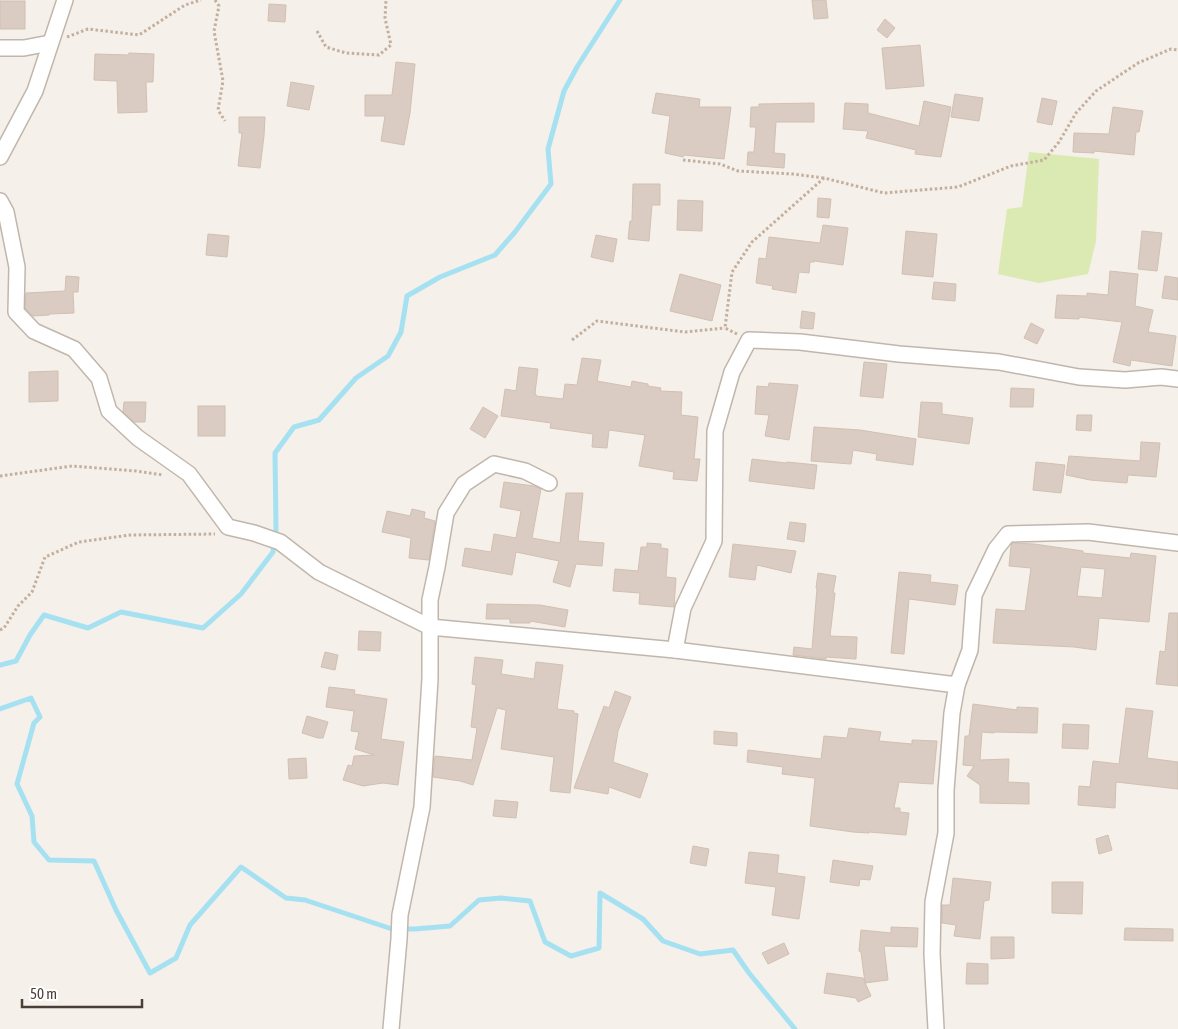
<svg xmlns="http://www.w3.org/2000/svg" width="1178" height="1029" font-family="'Asap Condensed',sans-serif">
	<rect width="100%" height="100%" fill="#f5f0ea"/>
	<path fill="#dbe9b2" d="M1029 152 1099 159 1096 241 1088 274 1039 283 998 274 1007 209 1022 207Z"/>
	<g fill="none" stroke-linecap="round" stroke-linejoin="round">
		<g stroke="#a6e1f2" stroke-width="5">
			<path d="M0 665 16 661 30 635 44 615 88 628 121 612 203 628 241 594 273 552 276 530 275 453 294 427 319 420 356 378 388 356 401 332 407 296 440 277 495 255 515 232 551 184 548 149 564 91 577 67 620 0"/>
			<path d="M0 709 31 698 40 717 34 723 17 784 32 816 34 842 49 860 94 861 116 910 150 973 176 958 190 925 241 867 286 898 305 900 392 929H415L450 926 479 900 501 898 530 901 545 942 571 956 599 948 600 893 643 919 663 941 700 954 733 950 749 973 795 1029"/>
		</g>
	</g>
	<g fill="#daccc2" stroke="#d2c0b2" fill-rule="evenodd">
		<path d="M812 0H826L828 18 814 19Z"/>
		<rect x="0" y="1" width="25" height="28"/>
		<path d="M269 4 286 5 285 22 268 21Z"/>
		<path d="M885 19 895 28 887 38 877 30Z"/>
		<path d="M920 45 924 86 886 89 882 48Z"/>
		<path d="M129 53 154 54 153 82H146L147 112 118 113 117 81 94 80 95 54 128 55Z"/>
		<path d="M396 62 415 64 410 113 404 145 381 141 385 116H365V95H392Z"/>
		<path d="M291 82 314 86 309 110 287 106Z"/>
		<path d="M656 93 700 99 699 107H731L724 159 684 155 683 157 665 153 670 116 652 113Z"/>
		<path d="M955 94 983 98 979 121 951 117Z"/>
		<path d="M1042 98 1057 101 1052 125 1037 122Z"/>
		<path d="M924 101 951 107 941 157 915 154 916 150 866 138 868 131 843 129 845 103 868 104V113L919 126Z"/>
		<path d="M814 103V122H776L774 153 785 154 784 168 747 165 748 152H754L756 127H750L751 107H759V104Z"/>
		<path d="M1113 107 1143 111 1139 132H1136L1134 155 1094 151V153L1073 152 1074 133 1109 134Z"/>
		<path d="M239 117H265L264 136 260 168 238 166 242 133H239Z"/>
		<path d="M633 184H660V205H652L649 241 628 239 630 221H632Z"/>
		<path d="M818 198 831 199 829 218 817 217Z"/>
		<path d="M678 200 703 201 702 231 677 230Z"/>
		<path d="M823 225 848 228 843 265 814 261V262H810L809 273 799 272 796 293 772 289 773 286 756 283 759 258 766 259 769 237 820 243Z"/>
		<path d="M906 231 937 234 933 277 902 274Z"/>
		<path d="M1142 231 1162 233 1157 271 1138 269Z"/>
		<path d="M208 234 229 236 227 257 206 255Z"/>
		<path d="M596 235 617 239 613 262 591 257Z"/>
		<path d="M1110 271 1138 274 1135 306 1153 310 1148 332 1176 336 1172 366 1131 360 1130 366 1113 362 1122 322 1079 317V319L1055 318 1057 295 1087 296V293L1108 295Z"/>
		<path d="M680 274 721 285 712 321 670 311Z"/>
		<path d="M66 276 79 277 78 292H73L74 313 49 314V315L33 316 25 308 26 293 65 291Z"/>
		<path d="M1165 276 1178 278V300L1162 298Z"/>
		<path d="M934 282 956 284 955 301 932 299Z"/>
		<path d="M802 311 815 313 813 329 800 328Z"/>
		<path d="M1031 323 1044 330 1037 344 1024 338Z"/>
		<path d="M582 358 601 360 597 381 631 387 632 381 648 384V386L661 388 660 391 682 392 681 415 698 417 694 459H700L697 481 673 479 674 472 639 466 645 435 609 430 607 448 592 447 593 434 550 428 551 423 501 416 505 389 516 391 519 367 538 369 535 393 536 394V396L563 399 565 384 577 385Z"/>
		<path d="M864 362 887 364 883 398 860 396Z"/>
		<path d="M58 371V401L29 402V372Z"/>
		<path d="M769 383 798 385 789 440 765 436 769 415 755 414 757 386 768 387Z"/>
		<path d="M1011 388 1034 389 1033 407H1010Z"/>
		<path d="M124 402H146L145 422H134L123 412Z"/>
		<path d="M921 402 942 403V414L973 418 969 444 918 437Z"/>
		<rect x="198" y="406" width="27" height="30"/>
		<path d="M483 407 498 416 485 438 470 429Z"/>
		<path d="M1077 415H1092L1091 431 1076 430Z"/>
		<path d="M814 427 860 430 916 439 913 465 876 460 877 454 853 450 851 464 811 461Z"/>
		<path d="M1141 442 1160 443 1156 477 1128 475 1127 483 1090 480 1066 475 1069 456 1140 461Z"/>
		<path d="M752 459 786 463 787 462 817 465 814 489 749 481Z"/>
		<path d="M1036 462 1065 465 1061 493 1033 490Z"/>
		<path d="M504 482 534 486 541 489 532 538 560 543 566 493H583L578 541 604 543 602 566 576 564 570 587 553 582 559 561 516 552 512 575 462 566 465 548 491 552 494 534 516 538 521 511 500 507Z"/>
		<path d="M412 509 425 512 424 518 435 521 429 560 409 558 411 538 382 532 387 511 410 516Z"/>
		<path d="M790 522 806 524 804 542 787 539Z"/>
		<path d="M647 543 661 544V548L668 549 666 577 676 578 674 607 639 604 640 593 613 591 615 569 638 571 641 547H647Z"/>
		<path d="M1012 543 1034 544 1083 551V553L1130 558 1131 553 1156 556 1149 622 1099 618 1096 650 1074 647 993 643 996 609 1025 611 1031 568 1009 566 1011 546ZM1081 567 1105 569 1102 598 1077 596Z"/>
		<path d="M733 544 796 551 791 573 757 565 755 580 729 577Z"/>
		<path d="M899 572 931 575 930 582 958 585 955 605 909 599 904 654 891 653Z"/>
		<path d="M818 573 836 576 833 593H835L830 636 857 637 856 659 826 657V659L793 655 794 647 812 649 817 588H816Z"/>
		<path d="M487 604 540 605 568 610 565 627 530 621V623H510V619H486Z"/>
		<path d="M1169 613H1178V686L1156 684 1160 651 1165 652Z"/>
		<path d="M359 631 381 632 380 651 358 650Z"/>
		<path d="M325 652 338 655 335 670 321 667Z"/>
		<path d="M475 657 503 660 501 674 534 679 536 662 563 665 557 709 574 711V713L578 714 570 793 550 791 554 757 501 749 506 710 497 708 473 785 460 781 433 777 435 756 472 760 477 728 471 727 476 685 472 684Z"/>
		<path d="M329 687 355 690 354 694 387 699 381 739 404 742 398 785 383 783 363 786 343 780 348 765 352 766 354 756 374 755 355 749 359 732 351 731 354 711 326 707Z"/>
		<path d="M615 691 631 697 618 731 613 762 648 774 640 798 609 787 608 794 574 788 604 706 609 708Z"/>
		<path d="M973 704 1017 710V707L1038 708 1037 733 994 732V733L982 732 980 760 1009 759 1008 782 1029 783V804L980 803V785L967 776 974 766 963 765 965 736H969Z"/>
		<path d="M1126 708 1153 711 1147 758 1178 762V789L1116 782 1115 808 1078 805 1079 786 1090 787 1093 761 1119 764Z"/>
		<path d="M307 716 328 722 323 738H318L302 733Z"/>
		<path d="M1063 724 1089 725 1088 749 1062 748Z"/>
		<path d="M849 728 881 732 879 741 912 744V740L937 741 933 784 899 782 894 808H900V812L909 813 906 835 869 832V833L853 832 810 826 815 778 782 774 783 767 747 762 748 750 821 759 824 736 847 738Z"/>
		<path d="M714 731 737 733V746L714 744Z"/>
		<path d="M306 758 307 778 289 779 288 759Z"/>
		<path d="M495 800 518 802 516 818 493 816Z"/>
		<path d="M1108 835 1112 850 1099 854 1096 839Z"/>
		<path d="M693 846 709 849 706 866 690 863Z"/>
		<path d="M749 852 779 855 777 873 805 877 799 919 772 915 776 887 745 883Z"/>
		<path d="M833 860 873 866 870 880 860 879 859 886 830 882Z"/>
		<path d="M953 878 991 882 989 900 984 901 980 939 954 936 956 925 942 923V905H950Z"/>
		<path d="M1052 882H1083L1082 914 1052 913Z"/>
		<path d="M891 927 918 928 917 947 884 946 888 980 865 983 861 952 859 951 861 930 891 933Z"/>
		<path d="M1125 928 1173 929V941L1124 940Z"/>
		<path d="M991 937H1014V958L991 959Z"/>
		<path d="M784 943 789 954 768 964 762 953Z"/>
		<path d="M967 963 988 964V984H966Z"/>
		<path d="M827 973 863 978 871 996 858 1002 856 998 824 993Z"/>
	</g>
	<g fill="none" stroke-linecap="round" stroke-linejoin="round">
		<g stroke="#c1b6ac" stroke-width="18">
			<g id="minor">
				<path d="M0 48H24L50 43"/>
				<path d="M0 157 35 91 65 0"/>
				<path d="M0 201 6 212 17 267 16 312 34 331 74 349 99 378 109 411 138 438 189 474 228 527 254 533 280 542 319 572 430 627V600L437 567 446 513 464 484 494 464 525 471 549 483"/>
				<path d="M675 650 683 608 714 541 715 431 732 372 749 340 800 342 899 354 999 362 1079 377 1125 380 1161 377 1178 379"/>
				<path d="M391 1029 399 939 400 915 422 807 430 679V627L675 650 957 685"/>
				<path d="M936 1029 932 954 933 902 946 833V790L952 713 957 685 970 650 974 595 996 549 1008 534 1088 532 1178 543"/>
			</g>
		</g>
		<g stroke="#c3af9d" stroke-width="3" stroke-dasharray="2.5 2.5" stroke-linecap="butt">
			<path d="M215 0 219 6 214 31 223 81 218 110 225 121"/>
			<path d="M317 31 326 47 346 53 379 55 391 45 385 18 386 0"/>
			<path d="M67 37 88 29 139 35 185 5 201 0"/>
			<path d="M683 160 720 164 738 171 793 174 824 178"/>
			<path d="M737 334 725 328 732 272 752 242 824 178 884 193 958 187 1011 166 1044 160 1059 142 1076 113 1096 91 1138 63 1171 49 1178 50"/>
			<path d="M572 340 597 321 685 332 725 328"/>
			<path d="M0 476 72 466 136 471 163 475"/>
			<path d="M0 630 4 628 18 606 32 592 45 557 79 542 130 535 215 534"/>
		</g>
		<use href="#minor" stroke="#fff" stroke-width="15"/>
	</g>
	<path d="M22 999v8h120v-8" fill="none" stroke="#493f38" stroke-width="2.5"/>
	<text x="30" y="999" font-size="15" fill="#493f38" stroke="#ffffff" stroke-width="4" paint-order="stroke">50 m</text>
</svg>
